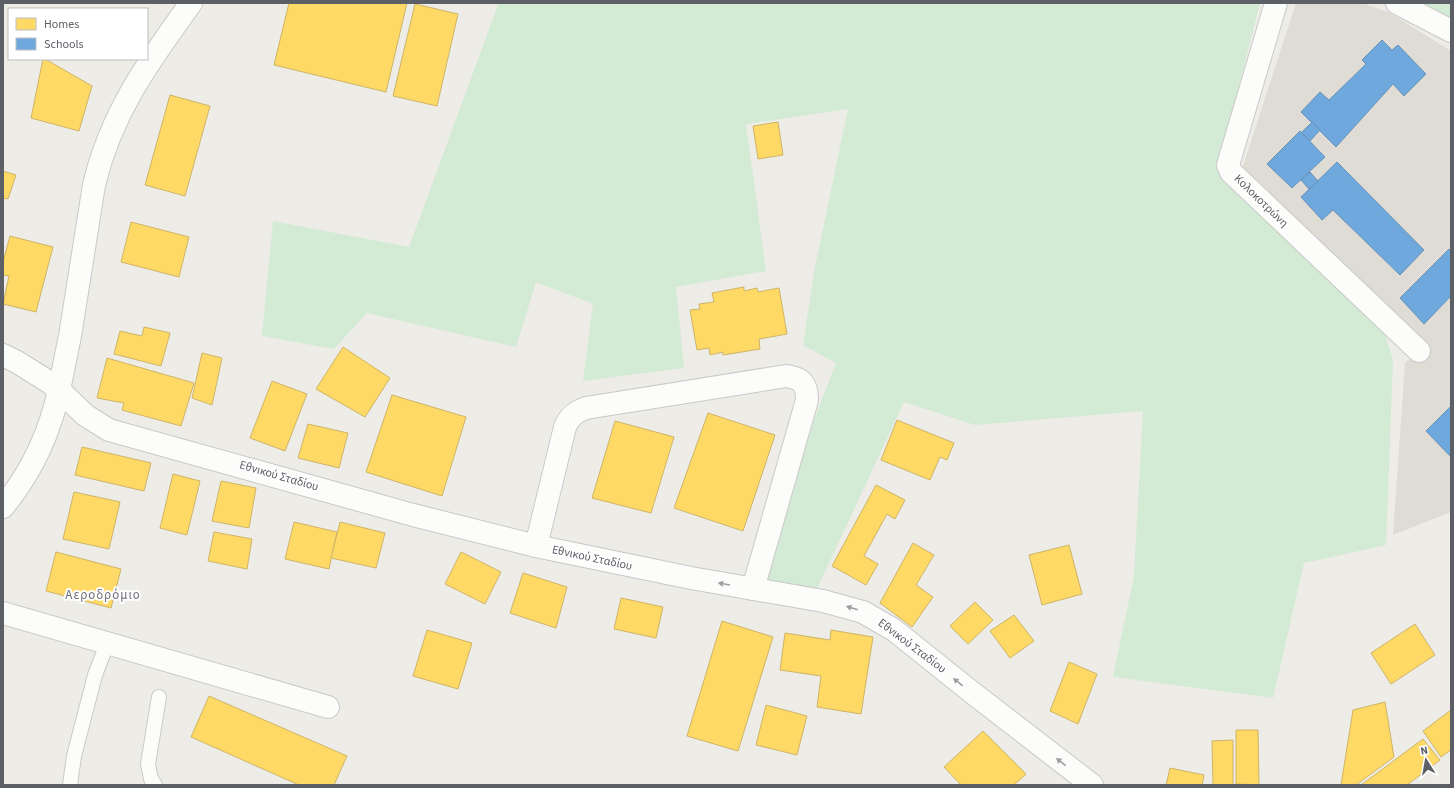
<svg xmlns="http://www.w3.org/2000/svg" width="1454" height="788" font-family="'Source Sans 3',sans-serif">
	<rect width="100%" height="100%" fill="#edece7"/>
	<path fill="#dedcd5" d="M1296 3H1362L1388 12 1451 51V512L1393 535 1405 363 1423 348 1242 169Z"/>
	<g fill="#d3ead4">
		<path d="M489 3H1260L1218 169 1380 319 1393 360 1386 545 1304 563 1273 698 1113 677 1134 576 1143 411 975 425 904 402 815 593 760 584 814 420 836 363 803 345 815 267 848 109 746 124 766 271 676 287 684 368 583 381 593 304 536 282 516 347 367 313 334 349 262 336 273 221 409 247 498 5Z"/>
		<path d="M1399 3H1451V31Z"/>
	</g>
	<g fill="#ffd966" stroke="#ceb466">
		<path d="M289 3H407L386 92 274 65Z"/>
		<path d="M415 4 458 14 437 106 393 96Z"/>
		<path d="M43 59H45L92 86 79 131 31 118Z"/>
		<path d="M170 95 210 106 185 196 145 185Z"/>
		<path d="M778 122 783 155 758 159 753 126Z"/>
		<path d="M3 171 16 175 8 199 3 198Z"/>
		<path d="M131 222 189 237 179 277 121 262Z"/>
		<path d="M10 236 53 247 36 312 3 304 9 276 3 275V262Z"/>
		<path d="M744 287V291L757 288 758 292 779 288 787 334 759 339 760 349 723 355V352L710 355 709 348 697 350 690 310 700 309 699 304 714 302 712 293Z"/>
		<path d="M144 327 170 333 161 366 114 354 120 331 142 336Z"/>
		<path d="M343 347 390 378 365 417 316 389Z"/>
		<path d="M202 353 222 358 212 405 192 398Z"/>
		<path d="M107 358 194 383 181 426 122 410 124 403 97 398Z"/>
		<path d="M272 381 307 394 285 451 250 438Z"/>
		<path d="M392 395 466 417 442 496 366 472Z"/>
		<path d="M708 413 775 435 743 531 674 508Z"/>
		<path d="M897 420 954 443 947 460 940 457 930 480 881 460Z"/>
		<path d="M615 421 674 437 651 513 592 498Z"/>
		<path d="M308 424 348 433 339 468 298 458Z"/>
		<path d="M82 447 151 463 144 491 75 475Z"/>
		<path d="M173 474 200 481 187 535 160 528Z"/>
		<path d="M221 481 256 488 249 528 212 521Z"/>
		<path d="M876 485 905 500 895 519 887 514 864 556 878 564 866 585 832 566Z"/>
		<path d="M74 492 120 502 109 549 63 539Z"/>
		<path d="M294 522 337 532 329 569 285 559Z"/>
		<path d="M340 522 385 533 376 568 331 558Z"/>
		<path d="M214 532 252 539 247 569 208 561Z"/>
		<path d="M913 543 934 555 916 585 933 597 912 627 880 603Z"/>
		<path d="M1069 545 1082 594 1042 605 1029 555Z"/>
		<path d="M56 552 121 569 111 608 46 591Z"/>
		<path d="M461 552 501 572 485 604 445 584Z"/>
		<path d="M523 573 567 587 556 628 510 613Z"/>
		<path d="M621 598 663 607 656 638 614 629Z"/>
		<path d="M975 602 993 620 968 644 950 626Z"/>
		<path d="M1014 615 1034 641 1010 658 990 631Z"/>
		<path d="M722 621 773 637 738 751 687 736Z"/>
		<path d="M1415 624 1435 655 1391 684 1371 653Z"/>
		<path d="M427 630 472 643 458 689 413 676Z"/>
		<path d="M831 630 873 637 861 714 817 707 821 676 780 670 785 633 830 640Z"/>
		<path d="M1069 662 1097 674 1078 724 1050 711Z"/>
		<path d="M209 696 347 756 334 785H299L191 737Z"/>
		<path d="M1385 702 1394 757 1356 785H1341L1353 710Z"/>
		<path d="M766 705 807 716 797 755 756 745Z"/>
		<path d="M1451 710V750L1441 757 1423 731Z"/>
		<path d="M1236 730H1258L1259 785 1236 784Z"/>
		<path d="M983 731 1026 774 1014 785H961L944 767Z"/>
		<path d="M1423 739 1440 760 1407 785H1361Z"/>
		<path d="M1233 740V785H1213L1212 741Z"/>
		<path d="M1170 768 1204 775 1202 785H1166Z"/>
	</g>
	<g fill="#6fa8dc" stroke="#6992b9">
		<path d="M1382 40 1392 50 1398 45 1426 74 1404 96 1393 84 1336 147 1301 112 1320 92 1329 100 1366 64 1362 60Z"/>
		<path d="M1312 122 1320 130 1310 141 1301 133Z"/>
		<path d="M1300 131 1325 157 1292 188 1267 164Z"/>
		<path d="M1337 162 1424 250 1400 275 1333 210 1322 220 1301 197Z"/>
		<path d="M1310 172 1318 181 1309 189 1301 180Z"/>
		<path d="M1449 249 1451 252V296L1424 324 1400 298Z"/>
		<path d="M1451 406V457L1426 431Z"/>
	</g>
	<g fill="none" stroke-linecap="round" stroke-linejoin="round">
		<g stroke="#c9cac9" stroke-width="16">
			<g id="lane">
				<path d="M70 785 74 756 95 675 107 644"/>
				<path d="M155 785 151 779 148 764 159 697"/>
			</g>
		</g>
		<g stroke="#c9cac9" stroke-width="24">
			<g id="street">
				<path d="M1276 3 1228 165 1231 172 1419 351"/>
				<path d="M1397 3 1451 31"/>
				<path d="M59 390 70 336 94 185C111 113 149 61 191 3"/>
				<path d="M536 546 565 427C569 417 575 412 586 408L786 376C802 378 807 384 807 400L753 589"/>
				<path d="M3 613 328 707"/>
			</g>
		</g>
		<g stroke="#c8c8c8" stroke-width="24">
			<g id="secondary">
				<path d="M3 355 17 362 49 382 59 390 85 415 109 430 413 515 536 546 691 578 823 601 863 612 894 630 974 694 1092 785"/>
				<path d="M3 507C31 473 50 432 59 390"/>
			</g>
		</g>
		<use href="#lane" stroke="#fcfcfb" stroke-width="14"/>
		<use href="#street" stroke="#fcfcfb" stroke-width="22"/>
		<use href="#secondary" stroke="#fcfcfb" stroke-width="22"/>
	</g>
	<defs><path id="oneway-solid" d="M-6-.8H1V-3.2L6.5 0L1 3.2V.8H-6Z"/></defs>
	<g fill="#9c9ea2">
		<use href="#oneway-solid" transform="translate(724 584) rotate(-170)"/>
		<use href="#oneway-solid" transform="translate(852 608) rotate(-163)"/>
		<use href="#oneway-solid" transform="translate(958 682) rotate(-141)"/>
		<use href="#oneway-solid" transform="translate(1061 762) rotate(-142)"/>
	</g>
	<g text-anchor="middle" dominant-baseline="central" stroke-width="4" stroke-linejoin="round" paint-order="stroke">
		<g font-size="12" fill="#5c5f66" stroke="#fff">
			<text transform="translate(1261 201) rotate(44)">Κολοκοτρώνη</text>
			<text transform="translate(279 476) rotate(16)">Εθνικού Σταδίου</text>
			<text transform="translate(592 558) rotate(12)">Εθνικού Σταδίου</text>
			<text transform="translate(912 646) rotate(37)">Εθνικού Σταδίου</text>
		</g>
		<g font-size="13" letter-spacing="1" fill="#6d7178" stroke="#fff">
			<text x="103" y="595">Αεροδρόμιο</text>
		</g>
	</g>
	<rect width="1454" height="788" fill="none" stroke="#5c5f66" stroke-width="8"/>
	<rect x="8" y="8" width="140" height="52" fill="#ffffff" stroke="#bebfc2"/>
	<rect x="16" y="18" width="20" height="12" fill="#ffd966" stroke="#bebfc2"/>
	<text x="44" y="28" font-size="12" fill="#5c5f66">Homes</text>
	<rect x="16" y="38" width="20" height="12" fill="#6fa8dc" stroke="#bebfc2"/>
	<text x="44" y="48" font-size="12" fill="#5c5f66">Schools</text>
	<g transform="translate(1426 760) rotate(349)" stroke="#ffffff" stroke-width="3" paint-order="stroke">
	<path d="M0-3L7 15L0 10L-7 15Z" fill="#5c5f66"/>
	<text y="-6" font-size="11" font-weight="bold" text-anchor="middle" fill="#5c5f66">N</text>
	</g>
</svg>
